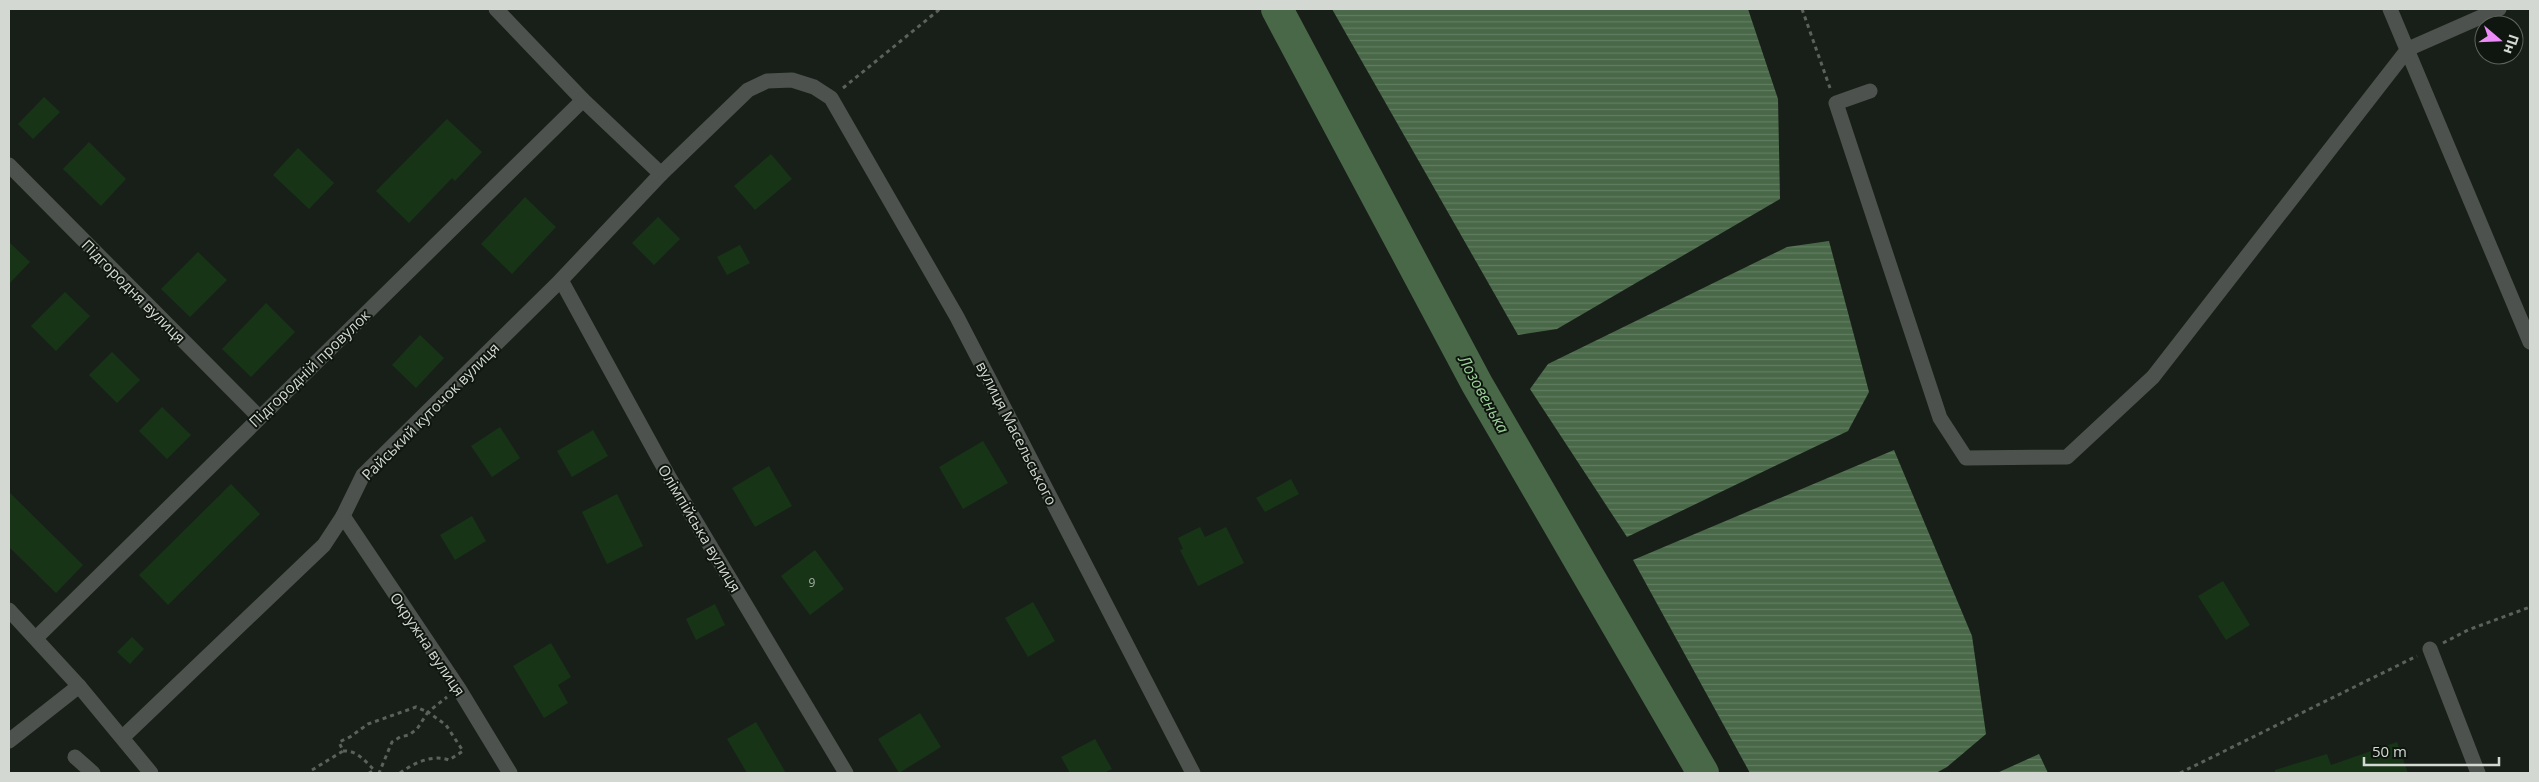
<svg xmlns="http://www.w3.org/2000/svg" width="2539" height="782" font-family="'Open Sans',sans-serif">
	<defs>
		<pattern id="water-rules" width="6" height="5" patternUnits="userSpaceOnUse" patternTransform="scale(1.25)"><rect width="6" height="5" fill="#496848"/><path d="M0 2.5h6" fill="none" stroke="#627d62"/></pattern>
	</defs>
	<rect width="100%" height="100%" fill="#181f18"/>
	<g fill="url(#water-rules)">
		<path d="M1332 9H1748L1778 99 1780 199 1557 329 1518 335Z"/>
		<path d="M1829 241 1869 392 1848 431 1627 537 1530 389 1548 364 1787 247Z"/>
		<path d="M1894 450 1972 636 1986 734 1947 767 1936 773H1750L1633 560Z"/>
		<path d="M2039 754 2048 773H1997Z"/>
	</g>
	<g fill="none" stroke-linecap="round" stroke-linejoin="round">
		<path stroke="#496848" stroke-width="32" d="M1277 9 1477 384 1703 773"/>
	</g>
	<g fill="#173417">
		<path d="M44 97 60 112 33 139 18 124Z"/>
		<path d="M447 119 482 152 455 181 452 178 409 223 376 191Z"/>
		<path d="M89 142 126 179 101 206 63 169Z"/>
		<path d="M298 148 334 183 309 209 273 175Z"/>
		<path d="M771 154 792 179 755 210 734 186Z"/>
		<path d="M525 197 556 227 512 274 481 244Z"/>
		<path d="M658 217 680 239 654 265 632 243Z"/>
		<path d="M9 242 30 262 9 284Z"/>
		<path d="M740 245 750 263 727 275 717 257Z"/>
		<path d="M198 252 227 280 190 317 161 289Z"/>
		<path d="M65 292 90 316 56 351 31 326Z"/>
		<path d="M266 303 295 332 251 377 222 349Z"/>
		<path d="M420 335 444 358 416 388 392 365Z"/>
		<path d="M112 352 140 380 117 403 89 375Z"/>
		<path d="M162 407 191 435 167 459 139 431Z"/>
		<path d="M500 427 520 458 492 477 471 446Z"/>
		<path d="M593 430 608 456 572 477 557 451Z"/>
		<path d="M983 441 1008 483 963 509 939 467Z"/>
		<path d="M769 466 792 506 755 527 732 488Z"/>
		<path d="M1291 479 1299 494 1265 512 1256 498Z"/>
		<path d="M231 484 260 514 168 605 139 575Z"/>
		<path d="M9 492 83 565 56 593 9 547Z"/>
		<path d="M617 494 643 546 607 564 582 512Z"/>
		<path d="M472 516 486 541 455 560 440 535Z"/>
		<path d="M1200 527 1205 537 1226 527 1244 563 1198 586 1180 550 1183 549 1178 538Z"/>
		<path d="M815 550 844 589 810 615 781 576Z"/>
		<path d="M2223 581 2250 625 2226 640 2198 596Z"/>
		<path d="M1033 602 1055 641 1028 657 1005 618Z"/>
		<path d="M715 604 725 625 696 640 686 619Z"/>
		<path d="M132 637 144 649 130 664 117 652Z"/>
		<path d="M551 643 571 677 558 685 568 703 544 718 513 666Z"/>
		<path d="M920 713 941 747 899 773 878 739Z"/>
		<path d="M756 722 786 773H747L727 739Z"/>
		<path d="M1095 739 1112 769 1104 773H1070L1061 757Z"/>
		<path d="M2397 742 2408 773H2275V770L2327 754 2331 765Z"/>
	</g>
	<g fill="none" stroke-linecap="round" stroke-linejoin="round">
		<g stroke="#5c615b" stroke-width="3" stroke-dasharray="4 4" stroke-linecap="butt">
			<path d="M1802 9 1830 88"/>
			<path d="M843 88 940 9"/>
			<path d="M2443 643 2468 630 2530 607"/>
			<path d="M343 751C357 750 365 761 374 770L369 773"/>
			<path d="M312 770 343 751 339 742 350 737 368 724 416 707 428 712 417 729 409 735 400 737 392 742 379 773"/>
			<path d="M400 773C414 763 432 754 449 760L463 751 446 725 428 712 447 697"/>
			<path d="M2180 773 2417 656"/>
		</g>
		<g stroke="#4e524e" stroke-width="15">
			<path d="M496 9 583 100 661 174"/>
			<path d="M2390 9 2530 342"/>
			<path d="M1870 91 1836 103 1940 418 1966 458 2067 457 2153 377 2408 49 2499 9"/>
			<path d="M9 165 259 417"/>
			<path d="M561 280 669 477 846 773"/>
			<path d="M343 516 459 689 510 773"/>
			<path d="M9 610 79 686 151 773"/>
			<path d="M36 638 583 100"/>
			<path d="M2430 649 2478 773"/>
			<path d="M123 737 324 545 343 516 363 475 561 280 661 174 748 90 767 81 792 80 814 87 831 98 957 317 1193 773"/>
			<path d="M9 741 79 686"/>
			<path d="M75 757 93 773"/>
		</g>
	</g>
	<g text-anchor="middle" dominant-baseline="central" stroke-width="4" stroke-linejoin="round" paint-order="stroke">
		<g font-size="12" fill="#a5afa4">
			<text x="812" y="582">9</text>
		</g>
		<g font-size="15" fill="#d4d8d3" stroke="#0f160f">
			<text transform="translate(134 291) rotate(45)">Підгородня вулиця</text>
			<text transform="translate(309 368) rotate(-44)">Підгородній провулок</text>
			<text transform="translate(430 411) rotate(-45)">Райський куточок вулиця</text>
			<text transform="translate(1017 433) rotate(63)">вулиця Масельського</text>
			<text transform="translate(700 528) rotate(59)">Олімпійська вулиця</text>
			<text transform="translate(428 644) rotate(56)">Окружна вулиця</text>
		</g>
		<g font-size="16" font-style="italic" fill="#9ed29b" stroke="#0f160f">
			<text transform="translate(1484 394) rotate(61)">Лозовенька</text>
		</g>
	</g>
	<rect width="2539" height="782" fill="none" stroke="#d4d8d3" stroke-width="20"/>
	<g transform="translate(2499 40) rotate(109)"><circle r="24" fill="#0f160f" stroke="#5e645d"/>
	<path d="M0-4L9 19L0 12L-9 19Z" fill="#ed8cf9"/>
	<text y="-8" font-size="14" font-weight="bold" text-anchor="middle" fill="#d4d8d3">Пн</text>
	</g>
	<path d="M2364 757v8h135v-8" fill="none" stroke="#d4d8d3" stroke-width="2.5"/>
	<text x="2372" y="757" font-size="15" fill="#d4d8d3" stroke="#0f160f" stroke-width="4" paint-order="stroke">50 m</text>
</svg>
